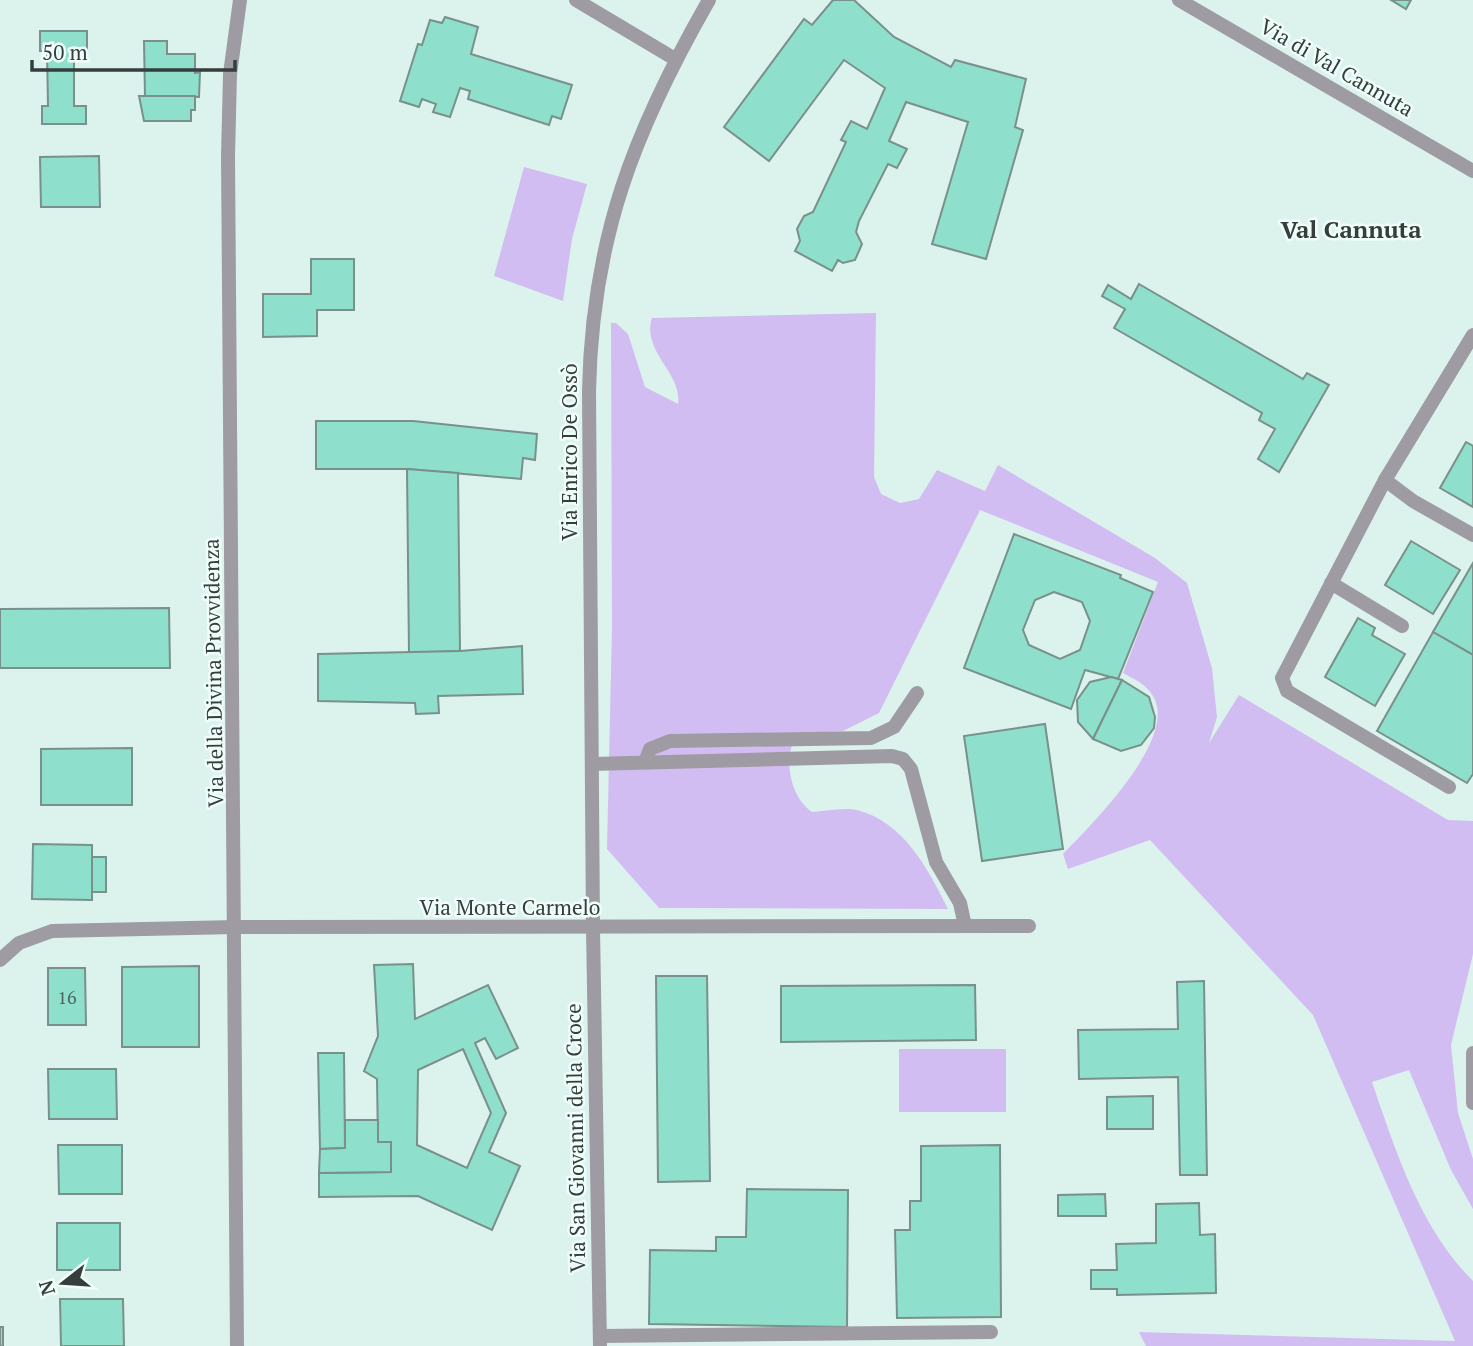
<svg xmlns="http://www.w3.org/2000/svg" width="1473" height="1346" font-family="'PT Serif',serif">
	<rect width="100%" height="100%" fill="#dcf3ed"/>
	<g fill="#d2bdf3">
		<path d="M524 167 587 184 572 239 563 301 494 276Z"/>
		<path d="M876 313 874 477 881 494 900 503 919 499 937 470 985 491 998 465 1155 558 1187 583 1212 668 1217 717 1209 743 1239 695 1448 820 1473 821V954L1451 1045 1458 1113 1473 1159V1209L1451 1170 1409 1070 1372 1082C1396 1152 1420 1228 1473 1281V1346H1146L1139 1332 1455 1341 1313 1015 1150 840 1068 869 1063 854C1091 825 1179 738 1153 696 1146 684 1134 679 1123 673L1158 582 980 510 879 713 843 731 797 734C783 757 789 796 812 812 826 811 843 807 857 810 904 822 928 869 948 909L659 908 607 849 612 627 611 323H616L628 334 645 387 678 404C683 374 641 351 652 318Z"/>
		<rect x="899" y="1049" width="107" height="63"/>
	</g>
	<g fill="#8edfcb" stroke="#7a908a" stroke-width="2" fill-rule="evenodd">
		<path d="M833 0H854L894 37 951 67 955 60 1026 79 1015 127 1023 130 986 259 932 244 968 122 906 102 889 141 907 149 897 168 888 164 859 221 856 232 862 244 855 260 843 263 838 260 832 271 795 251 800 241 797 229 804 216 813 212 846 142 841 140 851 121 867 129 885 88 844 60 769 161 724 127 804 19 812 25Z"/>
		<path d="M1391 0H1411L1406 9Z"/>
		<path d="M445 17 478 27 471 54 572 85 561 119 552 116 549 125 468 99 470 91 460 88 450 117 433 112 436 104 422 99 419 107 400 101 418 44 422 45 430 20 442 23Z"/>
		<path d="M40 31H87V51H74V106H86V124H42V106H48L47 51H40Z"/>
		<path d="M144 41H167V54H195V73L200 72 199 97H145Z"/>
		<path d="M139 96H195V110H191V121H144Z"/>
		<path d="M99 156 100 207H41L40 157Z"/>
		<path d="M311 259H354V310H317V336L263 337V294H311Z"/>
		<path d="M1139 284 1303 379 1307 373 1329 385 1279 472 1258 459 1275 429 1259 420 1262 413 1114 328 1125 309 1102 296 1108 285 1131 299Z"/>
		<path d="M316 421H413L537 434 535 460 523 458 521 479 407 469H316Z"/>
		<path d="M1466 442 1473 446V507L1440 488Z"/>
		<path d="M407 469 458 473 460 651 409 653Z"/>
		<path d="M1014 534 1121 575 1120 578 1153 592 1118 679 1085 670 1071 709 964 668ZM1054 592 1082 602 1090 621 1080 650 1060 659 1029 645 1023 630 1035 600Z"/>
		<path d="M1411 541 1460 570 1433 614 1385 585Z"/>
		<path d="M1473 563V655L1433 632Z"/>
		<path d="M169 608 170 668H0V609Z"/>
		<path d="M1358 618 1375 628 1372 635 1405 654 1375 706 1325 677Z"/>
		<path d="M1433 632 1473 655V774L1467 783 1377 731Z"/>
		<path d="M522 646 523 694 438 696 439 713 416 714 415 703 318 701V654L460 651Z"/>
		<path d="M1111 677 1122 680 1093 739 1078 722 1077 700 1090 682Z"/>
		<path d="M1122 680 1149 697 1155 717 1154 728 1141 745 1121 751 1093 739Z"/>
		<path d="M1045 724 1063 849 982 861 964 736Z"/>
		<path d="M132 748V805H41V749Z"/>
		<path d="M33 844 92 845V900L32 899Z"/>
		<rect x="92" y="857" width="14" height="35"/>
		<path d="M413 964 415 1019 488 985 518 1048 496 1059 485 1038 475 1043 506 1113 489 1152 520 1166 492 1230 418 1196 319 1197V1173L391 1172V1142H378L377 1079 364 1071 378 1036 374 965ZM463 1049 491 1113 467 1168 417 1145 418 1070Z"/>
		<path d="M199 966V1047H122V967Z"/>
		<path d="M48 968H85L86 1025H48Z"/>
		<path d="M656 976H707L710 1181 658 1182Z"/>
		<path d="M1204 981 1207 1175H1180L1178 1077 1079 1079 1078 1030 1178 1029 1177 982Z"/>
		<path d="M975 985 976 1040 781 1042V986Z"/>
		<path d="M318 1053H344L345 1148 320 1149Z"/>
		<path d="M48 1069H116L117 1119H49Z"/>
		<path d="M1153 1096V1129H1107V1097Z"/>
		<path d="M345 1120H378V1142H391V1172L319 1173 320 1149 345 1148Z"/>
		<path d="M58 1145H122V1194H59Z"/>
		<path d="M1000 1145 1001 1317 897 1318 895 1230H910V1201H921V1146Z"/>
		<path d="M747 1189 848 1190 847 1327 649 1324 650 1250 716 1251V1237H746Z"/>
		<path d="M1105 1194 1106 1216H1058V1195Z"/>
		<path d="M1199 1203 1200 1235 1215 1234 1216 1293 1117 1295V1289H1091V1270H1117L1116 1244 1156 1243V1204Z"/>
		<rect x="57" y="1223" width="63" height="47"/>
		<path d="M60 1299H123L124 1346H61Z"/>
		<rect x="0" y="1327" width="3" height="19"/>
	</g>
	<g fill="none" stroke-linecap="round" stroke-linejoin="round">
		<g stroke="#9e9ba3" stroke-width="14">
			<path d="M1473 335 1385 480 1413 501 1473 535"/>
			<path d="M1385 480 1282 678 1287 691 1449 787"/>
			<path d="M1331 583 1402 626"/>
			<path d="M645 762 650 749 670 741 871 738 894 727 917 693"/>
			<path d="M592 764 892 756 903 759 911 769 936 862 960 903 965 926"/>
			<path d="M1473 1053V1103"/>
			<path d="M600 1336 991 1332"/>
		</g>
		<g stroke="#9e9ba3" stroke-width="14">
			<path d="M576 0 675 59"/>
			<path d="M1179 0 1473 171"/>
			<path d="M0 960 19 943 52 931 236 927 1029 926"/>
			<path d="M237 1346 228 156 230 74 240 0"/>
			<path d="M600 1346 593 928 589 391C592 238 634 131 709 0"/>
		</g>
	</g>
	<g text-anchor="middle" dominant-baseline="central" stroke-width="5" stroke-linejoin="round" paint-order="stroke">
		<g font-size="18" fill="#4b6660">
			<text x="67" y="997">16</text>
		</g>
		<g font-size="21" fill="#353e3c" stroke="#f0fefa">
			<text transform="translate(1337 67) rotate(30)">Via di Val Cannuta</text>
			<text transform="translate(569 452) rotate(-90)">Via Enrico De Ossò</text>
			<text transform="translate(213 673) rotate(-91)">Via della Divina Provvidenza</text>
			<text x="510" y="907">Via Monte Carmelo</text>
			<text transform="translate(575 1138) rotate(-91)">Via San Giovanni della Croce</text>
		</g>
		<g font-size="24" font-weight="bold" fill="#353e3c" stroke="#f0fefa">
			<text x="1351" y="229">Val Cannuta</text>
		</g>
	</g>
	<g transform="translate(63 1283) rotate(253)" stroke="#f0fefa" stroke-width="5" paint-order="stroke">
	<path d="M0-5L12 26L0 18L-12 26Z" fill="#353e3c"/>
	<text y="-10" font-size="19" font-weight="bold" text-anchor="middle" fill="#353e3c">N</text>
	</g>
	<path d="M32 60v10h203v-10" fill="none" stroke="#353e3c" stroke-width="3.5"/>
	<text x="42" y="60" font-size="21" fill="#353e3c" stroke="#f0fefa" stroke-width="5" paint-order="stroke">50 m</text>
</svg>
